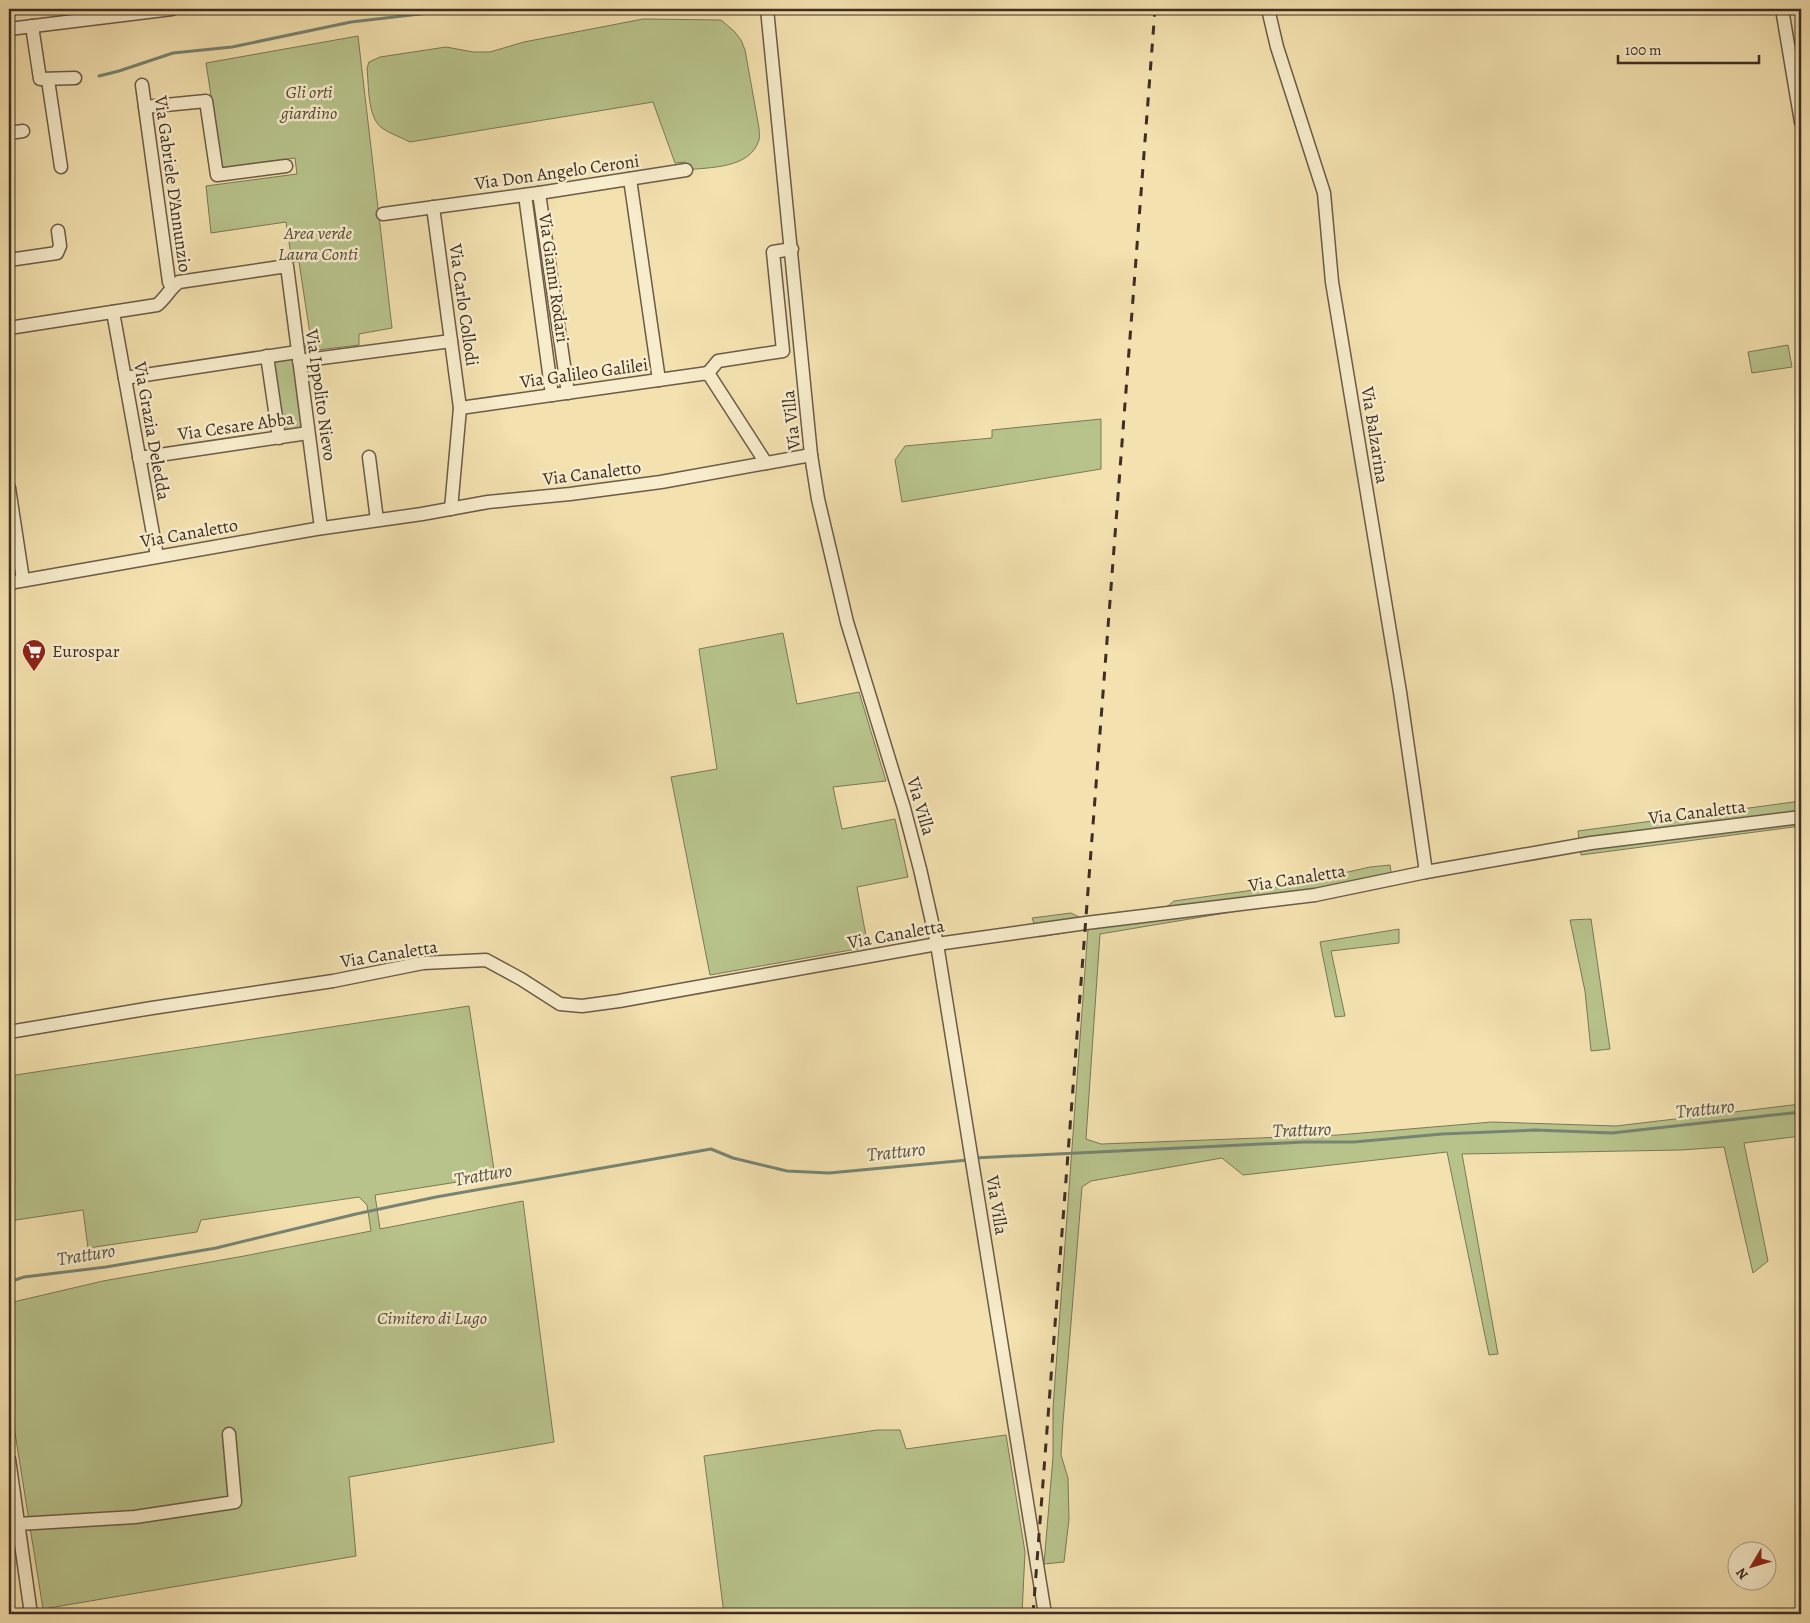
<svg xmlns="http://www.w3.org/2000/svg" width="1810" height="1623" font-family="Alegreya,serif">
	<rect width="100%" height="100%" fill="#f3e1af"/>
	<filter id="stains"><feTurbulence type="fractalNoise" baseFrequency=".004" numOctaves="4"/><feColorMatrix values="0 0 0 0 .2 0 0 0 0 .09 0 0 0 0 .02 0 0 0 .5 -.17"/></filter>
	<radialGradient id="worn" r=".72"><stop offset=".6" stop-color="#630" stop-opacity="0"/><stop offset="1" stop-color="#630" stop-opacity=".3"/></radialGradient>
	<g fill="#b8c38c" stroke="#7b7858">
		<path d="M643 19 721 20 734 31 741 40 745 50 759 128C759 132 760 137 759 140 750 169 710 167 686 170L685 162 675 163 653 102 410 142C401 137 390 134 382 128 367 117 369 85 367 68L369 62 380 57 446 47 473 52H490L524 42Z"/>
		<path d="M358 36 392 328 359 334V345L309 351 306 350 305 343 311 341 299 262H292L286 222 211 233 206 186 297 174 295 158 222 168 206 63Z"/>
		<path d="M1788 345 1792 367 1752 373 1748 352Z"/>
		<path d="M292 356 303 430 281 434 269 358Z"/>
		<path d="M1101 419V469L902 502 895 460 905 446 992 438V430Z"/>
		<path d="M783 633 797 704 859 692 886 781 833 787 842 829 895 819 908 877 857 887 868 947 710 975 671 777 717 769 699 649Z"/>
		<path d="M1801 801V826L1581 855 1578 831Z"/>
		<path d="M1390 865 1393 885 1100 934 1086 1139 1101 1144 1338 1135 1492 1122 1616 1126 1801 1104V1136L1744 1143 1768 1261 1753 1273 1724 1147 1681 1150 1462 1154 1498 1354 1489 1355 1447 1152 1243 1175 1222 1158 1091 1181 1082 1187 1063 1422 1061 1455 1068 1478 1069 1519 1064 1562 1044 1564 1053 1457V1408L1088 929 1039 937 1032 918 1071 913 1085 920 1164 909 1174 901 1290 885 1370 867Z"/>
		<path d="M1591 919 1610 1049 1591 1051 1585 991 1570 920Z"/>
		<path d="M1399 929V943L1331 951 1345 1016 1335 1017 1320 942Z"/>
		<path d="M469 1006 495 1176 375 1195 380 1229 523 1201 554 1442 349 1477 356 1556 43 1609 9 1395V1303L103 1281 244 1256 371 1231 367 1205 359 1197 201 1220 197 1232 88 1248 83 1210 9 1221V1076Z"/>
		<path d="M877 1430H900L906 1449 1006 1435 1025 1552 1022 1614H724L704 1456Z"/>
	</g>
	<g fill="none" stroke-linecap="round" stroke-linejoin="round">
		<g stroke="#778472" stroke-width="3">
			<path d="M99 76 119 71 173 53 232 47 351 22 463 9"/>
			<path d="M974 1158 1304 1142H1354L1442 1134 1535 1130 1612 1133 1801 1112"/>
			<path d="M9 1282 24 1277 106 1267 216 1248 356 1214 436 1197 711 1149 733 1158 787 1171 829 1173 968 1160"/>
		</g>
		<g stroke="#6b5b48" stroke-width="15">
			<g id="minor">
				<path d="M767 9 811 455 818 499 847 622 904 808 920 869 937 944 1045 1614"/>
				<path d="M1268 9 1277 47 1324 193 1332 282 1400 692 1426 872"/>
				<path d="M1782 9 1801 122"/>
				<path d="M32 26 40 79 75 78"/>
				<path d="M9 29 172 9"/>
				<path d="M48 80 61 167"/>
				<path d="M142 85 169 282 172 288"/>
				<path d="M145 107 206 101 217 175 286 166"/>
				<path d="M9 133 23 131"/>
				<path d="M630 179 659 380"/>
				<path d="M539 193 568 393"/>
				<path d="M525 195 552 395"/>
				<path d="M433 207 460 408 451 509"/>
				<path d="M383 214 539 193 686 170"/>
				<path d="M9 260 57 253 60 246 58 231"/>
				<path d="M113 312 157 556"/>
				<path d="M9 328 157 305C166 298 170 288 179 282L287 266 321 528"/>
				<path d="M267 356 279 438"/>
				<path d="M299 361 451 341"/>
				<path d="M708 373 718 361 783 351 773 252 792 249"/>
				<path d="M125 378 297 352"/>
				<path d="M460 408 708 373 766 463"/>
				<path d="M369 457 377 520"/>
				<path d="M139 458 308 433"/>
				<path d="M9 488 23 580"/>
				<path d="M9 583 316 529 422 514 488 502 570 494 661 482 811 455"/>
				<path d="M9 1032 152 1008 333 981 423 963 486 960 521 979 560 1004 582 1006 619 1001 937 944 1086 923 1315 895 1426 872 1591 843 1801 817"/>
				<path d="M9 1459 31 1614"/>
				<path d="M18 1524 135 1517 235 1502 229 1434"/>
			</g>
		</g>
		<use href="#minor" stroke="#f7eccb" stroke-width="12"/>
		<path stroke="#3e2e25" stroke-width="3" stroke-dasharray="9 9" stroke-linecap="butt" d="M1033 1614 1155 9"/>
	</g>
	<defs>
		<g id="supermarket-pin" transform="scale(1.25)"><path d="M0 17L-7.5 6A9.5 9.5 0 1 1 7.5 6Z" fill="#8f2418" stroke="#f7eccb"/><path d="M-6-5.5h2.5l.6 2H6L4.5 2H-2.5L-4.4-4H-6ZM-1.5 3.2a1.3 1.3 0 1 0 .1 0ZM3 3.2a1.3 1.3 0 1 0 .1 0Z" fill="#fff"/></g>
	</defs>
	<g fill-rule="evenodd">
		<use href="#supermarket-pin" x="34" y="651"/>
	</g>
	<g text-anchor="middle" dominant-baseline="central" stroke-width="5" stroke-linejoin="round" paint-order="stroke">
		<g font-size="18" font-style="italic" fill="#564c3a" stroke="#f7eccb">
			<text x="309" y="92">Gli orti<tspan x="309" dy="21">giardino</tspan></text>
			<text x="318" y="233">Area verde<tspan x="318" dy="21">Laura Conti</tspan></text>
			<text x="432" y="1318">Cimitero di Lugo</text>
		</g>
		<g font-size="18" fill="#3e2e25" stroke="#f7eccb">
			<text transform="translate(557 172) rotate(-8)">Via Don Angelo Ceroni</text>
			<text transform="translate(173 184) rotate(82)">Via Gabriele D'Annunzio</text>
			<text transform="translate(554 278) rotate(82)">Via Gianni Rodari</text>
			<text transform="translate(464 305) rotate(82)">Via Carlo Collodi</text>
			<text transform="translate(584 373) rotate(-8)">Via Galileo Galilei</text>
			<text transform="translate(321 395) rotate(82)">Via Ippolito Nievo</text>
			<text transform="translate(791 420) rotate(-96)">Via Villa</text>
			<text transform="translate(236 426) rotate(-8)">Via Cesare Abba</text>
			<text transform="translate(152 431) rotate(80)">Via Grazia Deledda</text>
			<text transform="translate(1375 435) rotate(81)">Via Balzarina</text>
			<text transform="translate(592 473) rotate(-7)">Via Canaletto</text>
			<text transform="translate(189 533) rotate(-10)">Via Canaletto</text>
			<text transform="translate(921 806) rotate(74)">Via Villa</text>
			<text transform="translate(1697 812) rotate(-7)">Via Canaletta</text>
			<text transform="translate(1297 878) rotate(-9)">Via Canaletta</text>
			<text transform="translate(896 934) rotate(-10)">Via Canaletta</text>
			<text transform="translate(389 954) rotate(-9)">Via Canaletta</text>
			<text transform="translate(997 1205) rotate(81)">Via Villa</text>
		</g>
		<g font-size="18" fill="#3e2e25" stroke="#f7eccb" text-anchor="start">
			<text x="52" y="651">Eurospar</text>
		</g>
		<g font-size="19" font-style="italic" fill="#565245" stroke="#f7eccb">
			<text transform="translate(1705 1109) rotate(-6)">Tratturo</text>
			<text transform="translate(1302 1130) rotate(-2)">Tratturo</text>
			<text transform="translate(896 1152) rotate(-6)">Tratturo</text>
			<text transform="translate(483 1175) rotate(-10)">Tratturo</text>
			<text transform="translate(86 1255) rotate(-9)">Tratturo</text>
		</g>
	</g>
	<rect width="1810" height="1623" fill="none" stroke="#f3e1af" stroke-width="30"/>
	<rect x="10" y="10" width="1790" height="1603" fill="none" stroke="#3e2e25" stroke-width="2.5"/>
	<rect x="15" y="15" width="1780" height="1593" fill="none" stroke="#3e2e25"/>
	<g transform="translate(1752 1566) rotate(232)"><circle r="24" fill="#f7eccb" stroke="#ada089"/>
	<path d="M0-4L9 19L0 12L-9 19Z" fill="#8f2418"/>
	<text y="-8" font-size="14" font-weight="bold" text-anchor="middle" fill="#3e2e25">N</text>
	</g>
	<path d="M1618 55v8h141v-8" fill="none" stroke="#3e2e25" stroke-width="2.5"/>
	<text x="1625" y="55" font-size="15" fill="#3e2e25" stroke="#f7eccb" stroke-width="4" paint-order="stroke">100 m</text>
	<rect width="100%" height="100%" filter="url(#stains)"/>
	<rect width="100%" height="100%" fill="url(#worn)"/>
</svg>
